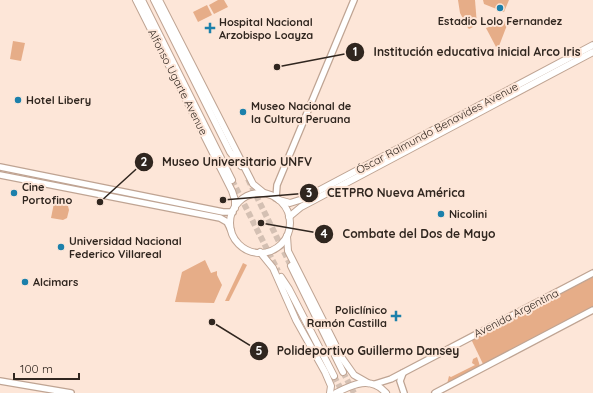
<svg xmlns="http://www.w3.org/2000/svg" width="593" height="393" font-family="Quicksand,sans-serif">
	<rect width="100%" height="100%" fill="#fde6d8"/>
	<g fill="#e6ad88">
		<path d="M218 0H224L228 7 214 14 209 5Z"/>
		<path d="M458 0H475L477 25 469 29 468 28 460 13Z"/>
		<path d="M483 0H509L504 12 484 4Z"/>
		<path d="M207 5 212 15 198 22 193 12Z"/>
		<path d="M509 20 499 46 496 47 486 28Z"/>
		<path d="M13 41 25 43 21 61 10 59Z"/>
		<path d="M54 203 68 206 69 210 67 218 63 220 51 218Z"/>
		<path d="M205 260 211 273 217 271V275L222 285 214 303 175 302 182 272Z"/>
		<path d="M243 263 247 265 229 301H225Z"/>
		<path d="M593 277V307L483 364 471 339Z"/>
		<path d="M477 357 480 366 447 384 449 376 451 377 475 365 472 363 473 359Z"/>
	</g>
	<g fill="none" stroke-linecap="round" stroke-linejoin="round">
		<g stroke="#d4c0b3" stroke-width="6" stroke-dasharray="6 3" stroke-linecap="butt">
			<path d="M248 179 291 266"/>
			<path d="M232 180 278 271"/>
			<path d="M343 372 354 393"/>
			<path d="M334 376 343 393"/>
		</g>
		<g stroke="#bfa493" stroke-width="8">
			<g id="secondary">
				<path d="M0 167 223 212H233"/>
				<path d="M0 175 220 218 227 222 231 230"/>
				<path d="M276 198 277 185 354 0"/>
				<path d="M403 373 400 381 404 393"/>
				<path d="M0 381 71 393"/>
				<path d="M375 384 391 379 593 273"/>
				<path d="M435 393 593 310"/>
			</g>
		</g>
		<g stroke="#bfa493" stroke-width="8">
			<g id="primary">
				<path d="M136 0 232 191 235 200V208"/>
				<path d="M142 0 232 180"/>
				<path d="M154 0 230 152 241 166"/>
				<path d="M159 0 253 184 264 193"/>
				<circle cx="260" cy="223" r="30"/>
				<path d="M279 200 290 203 303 199 593 45"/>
				<path d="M289 217 301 207 593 52"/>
				<path d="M287 236 288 251 342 358 354 375 368 383"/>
				<path d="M260 252 273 268 296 320 325 372 331 386 330 393"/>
				<path d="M291 266 343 372"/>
				<path d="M281 277 289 289 334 376"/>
				<path d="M336 393C353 384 371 376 386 393"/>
			</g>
		</g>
		<use href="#secondary" stroke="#fff" stroke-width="5.5"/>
		<use href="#primary" stroke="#fff" stroke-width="6"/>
	</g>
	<g fill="#1c80ab" stroke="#fde6d8" stroke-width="1.5">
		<circle cx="500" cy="8" r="4"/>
		<path d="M208 22h4v4h4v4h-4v4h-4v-4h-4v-4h4z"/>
		<circle cx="18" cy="100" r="4"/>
		<circle cx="243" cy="112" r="4"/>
		<circle cx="14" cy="193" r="4"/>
		<circle cx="441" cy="214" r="4"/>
		<circle cx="61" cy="247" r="4"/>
		<circle cx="25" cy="282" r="4"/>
		<path d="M394 310h4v4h4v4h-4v4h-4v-4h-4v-4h4z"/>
	</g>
	<g text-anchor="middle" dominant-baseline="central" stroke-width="4" stroke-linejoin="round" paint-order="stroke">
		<g font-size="11" font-weight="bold" fill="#30261f" stroke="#fde6d8" text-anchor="start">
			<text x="500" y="21" text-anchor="middle">Estadio Lolo Fernandez</text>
			<text x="219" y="22">Hospital Nacional<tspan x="219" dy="13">Arzobispo Loayza</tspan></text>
			<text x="26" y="100">Hotel Libery</text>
			<text x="251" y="106">Museo Nacional de<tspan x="251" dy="13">la Cultura Peruana</tspan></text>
			<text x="22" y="187">Cine<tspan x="22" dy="13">Portofino</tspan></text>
			<text x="449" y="214">Nicolini</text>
			<text x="69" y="241">Universidad Nacional<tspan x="69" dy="13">Federico Villareal</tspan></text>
			<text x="33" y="282">Alcimars</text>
			<text x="387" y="310" text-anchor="end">Policlínico<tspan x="387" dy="13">Ramón Castilla</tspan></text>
		</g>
		<g font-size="11" fill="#30261f" stroke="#fde6d8">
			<text transform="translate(178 82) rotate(63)">Alfonso Ugarte Avenue</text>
			<text transform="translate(437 128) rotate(-28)">Óscar Raimundo Benavides Avenue</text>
			<text transform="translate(516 313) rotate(-27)">Avenida Argentina</text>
		</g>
	</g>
	<path fill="none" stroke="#30261f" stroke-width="1.5" d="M277 67L355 52M100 202L144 162M223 200L309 193M261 223L324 234M212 322L259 351"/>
	<g fill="#30261f" stroke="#fde6d8" stroke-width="1.5">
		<circle cx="277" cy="67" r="4"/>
		<circle cx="100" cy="202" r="4"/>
		<circle cx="223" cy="200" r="4"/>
		<circle cx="261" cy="223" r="4"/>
		<circle cx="212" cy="322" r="4"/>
		<circle cx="355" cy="52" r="10"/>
		<circle cx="144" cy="162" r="10"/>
		<circle cx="309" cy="193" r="10"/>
		<circle cx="324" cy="234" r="10"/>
		<circle cx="259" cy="351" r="10"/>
	</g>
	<g font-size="12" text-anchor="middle" font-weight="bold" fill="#fff">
		<text x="355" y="56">1</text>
		<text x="144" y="166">2</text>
		<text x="309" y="197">3</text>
		<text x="324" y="238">4</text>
		<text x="259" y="355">5</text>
	</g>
	<g font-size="12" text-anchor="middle" font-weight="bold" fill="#30261f" stroke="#fde6d8" stroke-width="4" stroke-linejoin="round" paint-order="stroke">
		<text x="477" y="56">Institución educativa inicial Arco Iris</text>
		<text x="237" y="166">Museo Universitario UNFV</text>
		<text x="396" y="197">CETPRO Nueva América</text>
		<text x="419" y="238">Combate del Dos de Mayo</text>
		<text x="368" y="355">Polideportivo Guillermo Dansey</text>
	</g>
	<path d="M14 373v6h65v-6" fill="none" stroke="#30261f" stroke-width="2"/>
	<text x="20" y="373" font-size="12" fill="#30261f" stroke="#fde6d8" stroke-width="3" paint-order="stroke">100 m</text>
</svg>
